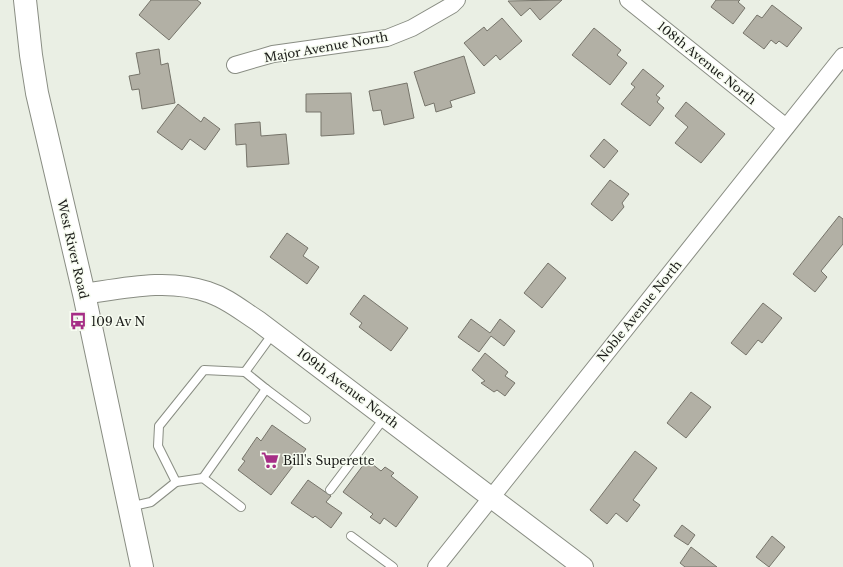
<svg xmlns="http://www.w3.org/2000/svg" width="843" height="567" font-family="'Libre Baskerville',serif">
	<rect width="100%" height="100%" fill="#eaefe4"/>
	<g fill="#b2b0a5" stroke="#76746a">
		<path d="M151 0H197L201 3 169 40 139 15Z"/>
		<path d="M562 0 540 20 530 8 521 16 508 1Z"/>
		<path d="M716 0H740L738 2 745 8 733 24 711 7Z"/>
		<path d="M772 5 802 28 787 47 779 41 776 44 771 40 764 49 743 33 757 15 762 18Z"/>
		<path d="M502 18 522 41 500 60 496 55 484 66 464 43 484 27 487 31Z"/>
		<path d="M594 28 621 50 617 55 627 63 610 85 572 55Z"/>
		<path d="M159 49 161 65 168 63 175 103 142 109 139 89 132 90 129 76 140 74 136 53Z"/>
		<path d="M464 56 475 93 450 101 452 107 436 112 434 103 425 106 414 72Z"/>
		<path d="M643 69 664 86 656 95 660 98 657 102 664 108 650 126 621 104 635 87 631 84Z"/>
		<path d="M407 83 414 118 384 125 381 110 373 111 369 91Z"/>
		<path d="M351 93 354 134 321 136V112H306V94Z"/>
		<path d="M686 102 725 134 701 163 675 143 688 127 675 116Z"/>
		<path d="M178 104 201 122 204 117 220 129 205 150 190 139 182 150 157 132Z"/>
		<path d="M260 122 261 136 286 134 289 164 247 167 246 144 236 145 235 124Z"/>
		<path d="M604 139 618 151 604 168 590 156Z"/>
		<path d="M610 180 629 194 622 203 624 207 612 221 591 204Z"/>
		<path d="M839 216 843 219V244L821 271 827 277 815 292 793 274Z"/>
		<path d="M287 233 308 248 303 256 319 267 307 284 270 257Z"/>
		<path d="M548 263 566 278 542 308 524 293Z"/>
		<path d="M364 295 408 328 391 351 359 327 362 323 350 314Z"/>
		<path d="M763 303 782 318 762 343 758 340 746 355 731 343Z"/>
		<path d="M471 319 490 333 500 319 515 331 504 346 491 336 479 352 458 337Z"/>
		<path d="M485 353 508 372 505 376 515 383 505 396 497 390 494 392 481 383 485 381 472 370Z"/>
		<path d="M691 392 711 407 686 438 667 423Z"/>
		<path d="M272 425 306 449 271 495 238 470 245 461 242 459 257 437 261 441Z"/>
		<path d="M635 451 657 468 633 500 640 505 627 522 616 513 607 524 590 510Z"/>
		<path d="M367 460 381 471 385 467 394 473 391 476 418 497 396 527 384 518 380 524 370 517 373 514 343 492Z"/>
		<path d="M308 480 331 496 326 502 342 513 331 528 315 516 313 518 291 503Z"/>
		<path d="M682 525 695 535 688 545 674 536Z"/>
		<path d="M772 536 785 547 769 567 756 557Z"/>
		<path d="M691 547 717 567H685L680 563Z"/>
	</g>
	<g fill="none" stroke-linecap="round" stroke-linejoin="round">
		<g stroke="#898d83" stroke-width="10">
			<g id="service">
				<path d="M266 389 306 419"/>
				<path d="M203 478 266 389 245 372"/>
				<path d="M176 482 203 478 241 507"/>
				<path d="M330 490 385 417"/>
				<path d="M129 507 151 502 176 482 158 446 159 426 204 370 245 372 274 332"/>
				<path d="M351 536 393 567"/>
			</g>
		</g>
		<g stroke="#898d83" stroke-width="18">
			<g id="minor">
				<path d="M628 0 786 127"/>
				<path d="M235 65 273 54 387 38 412 28 452 5 457 0"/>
				<path d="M436 567 843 56"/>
			</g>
		</g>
		<g stroke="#898d83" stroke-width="22">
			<path id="tertiary" d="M84 294C125 288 168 278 208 292 227 298 242 311 258 321L583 567"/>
		</g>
		<g stroke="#898d83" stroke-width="24">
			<path id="secondary" d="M25 0 31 55 37 93 84 294 142 567"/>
		</g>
		<use href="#service" stroke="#fff" stroke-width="8"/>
		<use href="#minor" stroke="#fff" stroke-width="16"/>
		<use href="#tertiary" stroke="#fff" stroke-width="20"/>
		<use href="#secondary" stroke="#fff" stroke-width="22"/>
	</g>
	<defs>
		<g id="bus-bare" transform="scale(1.38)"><path d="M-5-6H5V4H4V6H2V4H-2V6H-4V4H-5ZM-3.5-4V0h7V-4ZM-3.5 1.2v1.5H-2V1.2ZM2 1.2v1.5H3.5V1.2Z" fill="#a62e86" stroke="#f7fcf1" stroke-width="2.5" paint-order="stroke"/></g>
		<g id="supermarket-bare" transform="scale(1.38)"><path d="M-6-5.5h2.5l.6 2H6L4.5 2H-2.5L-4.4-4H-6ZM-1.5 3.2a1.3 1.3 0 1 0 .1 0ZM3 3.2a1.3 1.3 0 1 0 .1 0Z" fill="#a62e86" stroke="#f7fcf1" stroke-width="2.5" paint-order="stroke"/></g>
	</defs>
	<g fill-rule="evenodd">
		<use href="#bus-bare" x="78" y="321"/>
		<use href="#supermarket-bare" x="270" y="460"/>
	</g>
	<g text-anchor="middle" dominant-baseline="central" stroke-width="3" stroke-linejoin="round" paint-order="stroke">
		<g font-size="12" fill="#1b1c19" stroke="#f7fcf1">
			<text transform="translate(326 47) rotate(-10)">Major Avenue North</text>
			<text transform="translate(707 63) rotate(39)">108th Avenue North</text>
			<text transform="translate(73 249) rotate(77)">West River Road</text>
			<text transform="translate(639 311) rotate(-51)">Noble Avenue North</text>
			<text transform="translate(348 388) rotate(37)">109th Avenue North</text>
		</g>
		<g font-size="12" fill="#1b1c19" stroke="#f7fcf1" text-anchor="start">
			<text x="91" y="321">109 Av N</text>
			<text x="283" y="460">Bill's Superette</text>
		</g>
	</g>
</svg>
